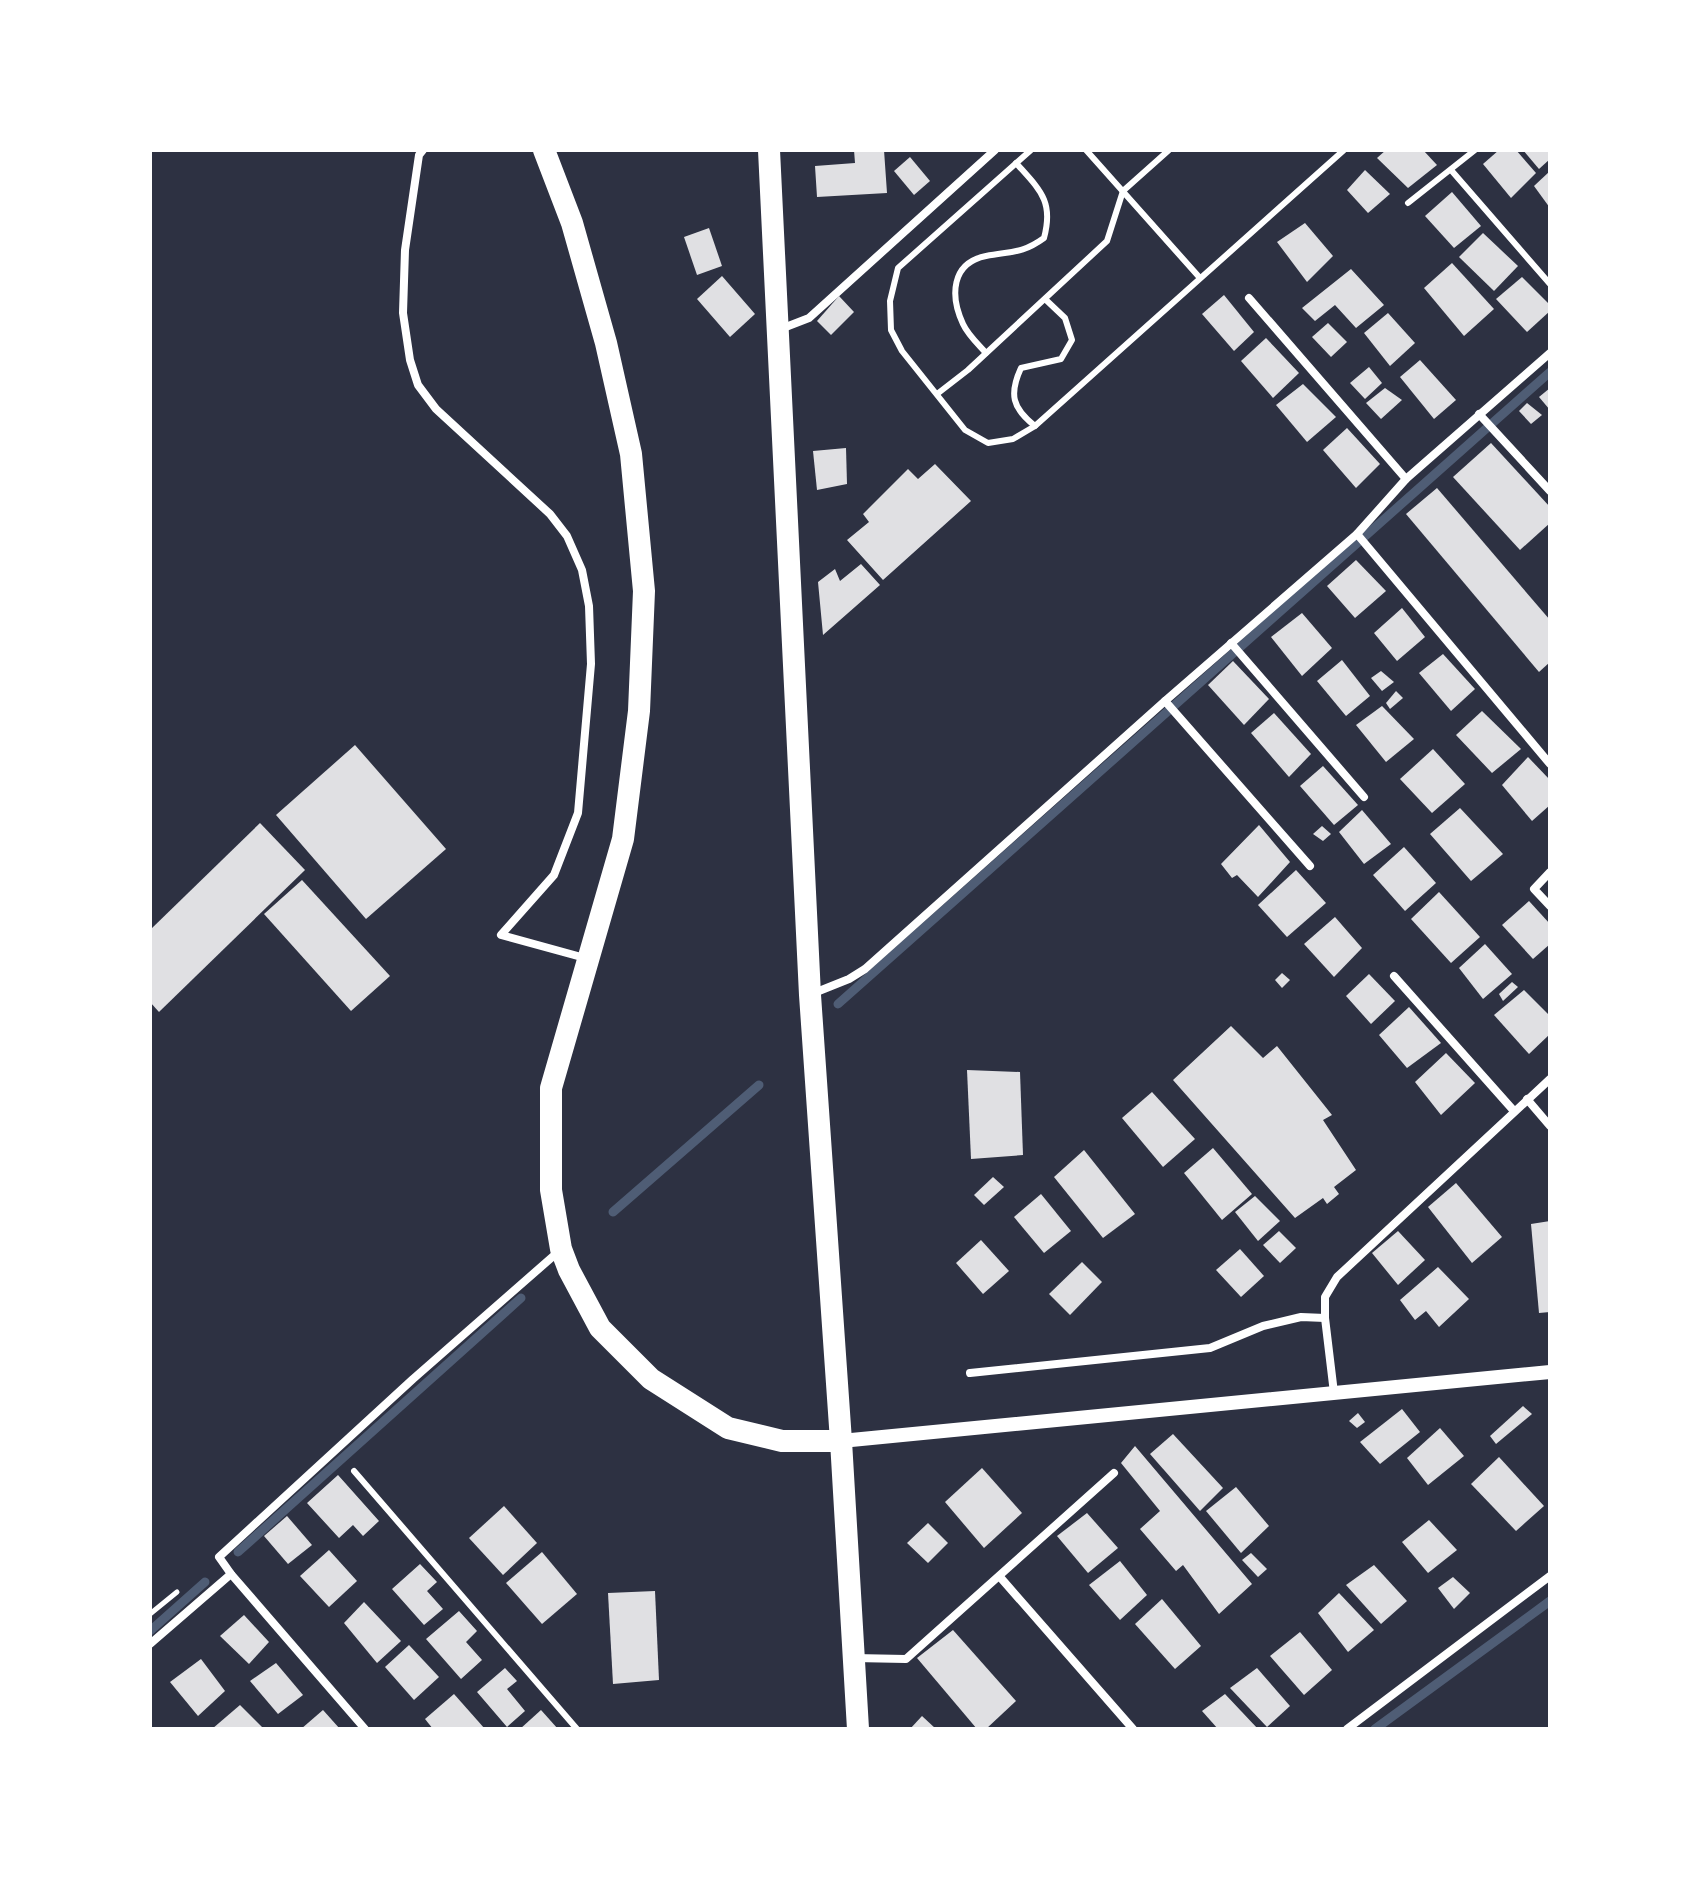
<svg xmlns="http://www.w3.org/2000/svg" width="1700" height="1879" font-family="'Archivo Narrow',sans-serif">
	<rect width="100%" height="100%" fill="#2d3142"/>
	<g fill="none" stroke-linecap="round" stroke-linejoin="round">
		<g stroke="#4f5d75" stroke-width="9">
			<path d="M838 1004 1550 372"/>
			<path d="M613 1212 759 1085"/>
			<path d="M238 1552 521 1298"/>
			<path d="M150 1631 205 1582"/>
			<path d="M1375 1729 1550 1601"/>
		</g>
	</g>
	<g fill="#e0e0e3">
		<path d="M854 150H884L887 193 817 197 815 166 855 163Z"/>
		<path d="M1386 150H1423L1437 165 1408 188 1377 158Z"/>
		<path d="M1499 150H1516L1536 173 1511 198 1483 164Z"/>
		<path d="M1523 150H1550V159L1539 169Z"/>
		<path d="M910 157 930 181 914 195 894 171Z"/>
		<path d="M1365 170 1390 194 1368 213 1347 190Z"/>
		<path d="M1550 171V208L1534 186Z"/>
		<path d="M1452 192 1481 226 1454 248 1425 216Z"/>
		<path d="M1305 223 1333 256 1307 282 1277 242Z"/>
		<path d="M709 228 722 266 697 275 684 237Z"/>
		<path d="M1483 233 1518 266 1494 291 1459 257Z"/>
		<path d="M1452 263 1494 309 1464 336 1424 288Z"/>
		<path d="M1351 269 1384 305 1356 328 1335 305 1315 321 1302 308Z"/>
		<path d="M722 276 755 314 730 337 697 299Z"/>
		<path d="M1522 277 1550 305V311L1527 332 1496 299Z"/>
		<path d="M1224 295 1254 332 1234 351 1202 314Z"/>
		<path d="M839 296 854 312 831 335 817 321Z"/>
		<path d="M1388 313 1415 343 1390 366 1364 333Z"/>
		<path d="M1328 323 1347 342 1331 357 1312 337Z"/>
		<path d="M1266 338 1299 373 1273 398 1241 361Z"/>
		<path d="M1420 360 1456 400 1434 419 1400 377Z"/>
		<path d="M1369 367 1382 383 1365 399 1350 383Z"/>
		<path d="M1303 384 1336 417 1307 442 1276 405Z"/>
		<path d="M1385 388 1402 400 1381 419 1366 403Z"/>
		<path d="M1550 388V410L1539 397Z"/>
		<path d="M1527 403 1542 415 1531 424 1519 411Z"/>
		<path d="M1347 428 1380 464 1356 488 1323 450Z"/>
		<path d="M1491 443 1550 507V523L1520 550 1453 477Z"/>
		<path d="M846 448 847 484 817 490 813 451Z"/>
		<path d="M935 464 971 501 883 580 847 540 869 522 863 514 908 469 918 479Z"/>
		<path d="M1437 488 1550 620V662L1539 672 1406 514Z"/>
		<path d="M1356 560 1386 591 1355 618 1327 586Z"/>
		<path d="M861 564 880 585 823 635 818 582 835 569 840 581Z"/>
		<path d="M1402 608 1425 637 1397 661 1374 633Z"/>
		<path d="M1302 613 1332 648 1302 676 1271 637Z"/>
		<path d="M1443 654 1475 689 1451 711 1419 673Z"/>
		<path d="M1342 660 1370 696 1346 716 1317 681Z"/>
		<path d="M1233 661 1269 699 1244 725 1208 685Z"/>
		<path d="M1381 671 1394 682 1382 691 1371 678Z"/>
		<path d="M1396 691 1403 698 1390 709 1386 703Z"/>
		<path d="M1382 706 1414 739 1386 762 1356 725Z"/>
		<path d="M1482 711 1521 749 1492 773 1456 735Z"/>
		<path d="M1274 713 1311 754 1289 777 1251 733Z"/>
		<path d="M355 745 446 849 366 919 276 815Z"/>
		<path d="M1433 749 1465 784 1432 813 1400 779Z"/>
		<path d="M1528 757 1550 780V805L1532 821 1502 785Z"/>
		<path d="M1323 766 1358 805 1334 825 1300 786Z"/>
		<path d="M1460 808 1503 854 1471 881 1430 834Z"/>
		<path d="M1362 810 1391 844 1364 864 1339 832Z"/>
		<path d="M260 823 305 870 159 1012 150 1002V930Z"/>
		<path d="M1259 825 1290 862 1258 897 1237 875 1232 878 1221 864Z"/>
		<path d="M1322 826 1331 834 1323 841 1313 834Z"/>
		<path d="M1404 847 1436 883 1405 911 1373 875Z"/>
		<path d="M1296 870 1326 903 1287 937 1258 905Z"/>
		<path d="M302 880 390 976 351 1011 264 914Z"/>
		<path d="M1439 892 1480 937 1451 963 1411 919Z"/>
		<path d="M1529 901 1550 924V944L1533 959 1502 925Z"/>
		<path d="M1335 917 1362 948 1334 977 1304 944Z"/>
		<path d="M1485 944 1512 974 1483 999 1459 968Z"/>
		<path d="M1282 973 1290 980 1282 988 1275 980Z"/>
		<path d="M1369 974 1395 1001 1371 1024 1346 996Z"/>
		<path d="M1512 982 1518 987 1503 1001 1499 994Z"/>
		<path d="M1524 990 1550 1016V1034L1529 1054 1494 1015Z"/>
		<path d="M1409 1007 1441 1043 1407 1068 1379 1035Z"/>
		<path d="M1231 1026 1263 1058 1277 1046 1332 1115 1323 1120 1356 1170 1334 1187 1339 1194 1327 1204 1323 1198 1295 1218 1173 1080Z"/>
		<path d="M1446 1053 1475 1083 1441 1115 1415 1082Z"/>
		<path d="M967 1070 1020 1072 1023 1155 971 1159Z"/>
		<path d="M1152 1092 1195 1139 1163 1167 1122 1118Z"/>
		<path d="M1213 1148 1252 1194 1222 1220 1184 1173Z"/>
		<path d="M1084 1150 1135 1214 1103 1238 1054 1177Z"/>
		<path d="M993 1177 1004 1187 984 1205 974 1195Z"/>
		<path d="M1456 1183 1502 1237 1472 1263 1428 1207Z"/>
		<path d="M1041 1194 1071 1231 1044 1253 1014 1217Z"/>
		<path d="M1255 1196 1280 1221 1258 1241 1235 1212Z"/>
		<path d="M1550 1221V1312L1539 1313 1531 1224Z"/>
		<path d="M1279 1231 1296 1248 1280 1263 1263 1245Z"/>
		<path d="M1398 1231 1425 1260 1398 1285 1372 1253Z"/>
		<path d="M981 1240 1009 1271 983 1294 956 1263Z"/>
		<path d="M1240 1249 1264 1276 1241 1297 1216 1270Z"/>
		<path d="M1082 1262 1102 1282 1070 1315 1049 1294Z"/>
		<path d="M1438 1267 1469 1299 1439 1327 1426 1311 1415 1320 1400 1300Z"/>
		<path d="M1523 1406 1532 1414 1496 1444 1490 1436Z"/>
		<path d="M1402 1409 1420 1432 1380 1464 1360 1442Z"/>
		<path d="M1358 1413 1365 1422 1357 1428 1349 1421Z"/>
		<path d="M1440 1428 1464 1456 1428 1485 1407 1458Z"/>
		<path d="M1173 1434 1223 1488 1200 1511 1150 1454Z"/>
		<path d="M1135 1446 1252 1584 1219 1614 1183 1565 1176 1571 1140 1529 1160 1511 1121 1463Z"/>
		<path d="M1499 1457 1544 1506 1516 1531 1471 1484Z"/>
		<path d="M982 1468 1022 1513 984 1548 945 1502Z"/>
		<path d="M338 1475 379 1521 363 1536 353 1525 339 1538 307 1503Z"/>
		<path d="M1236 1487 1269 1526 1241 1553 1206 1511Z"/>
		<path d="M504 1506 537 1543 503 1575 469 1538Z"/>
		<path d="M1087 1513 1118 1548 1088 1573 1057 1536Z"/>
		<path d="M287 1516 312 1545 288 1564 264 1536Z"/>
		<path d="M1429 1520 1457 1550 1428 1573 1402 1542Z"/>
		<path d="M928 1523 948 1543 928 1563 907 1543Z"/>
		<path d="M329 1550 357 1581 329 1607 300 1576Z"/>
		<path d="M542 1552 577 1594 542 1624 506 1583Z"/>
		<path d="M1251 1553 1267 1569 1258 1577 1242 1560Z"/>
		<path d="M1120 1561 1147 1595 1120 1620 1089 1585Z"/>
		<path d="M420 1564 437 1582 427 1591 443 1609 424 1625 392 1589Z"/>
		<path d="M1374 1565 1407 1601 1381 1624 1346 1585Z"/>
		<path d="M1453 1577 1470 1593 1454 1609 1438 1588Z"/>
		<path d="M655 1591 659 1680 613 1684 608 1593Z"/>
		<path d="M1339 1593 1374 1630 1348 1652 1318 1613Z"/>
		<path d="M1162 1599 1201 1646 1175 1669 1135 1624Z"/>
		<path d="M364 1602 401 1641 377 1663 344 1623Z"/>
		<path d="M459 1611 477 1631 466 1642 482 1660 461 1679 426 1639Z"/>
		<path d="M244 1615 269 1642 249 1664 220 1636Z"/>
		<path d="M953 1630 1016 1701 986 1729H977L917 1658Z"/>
		<path d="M1300 1632 1332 1670 1304 1695 1270 1656Z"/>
		<path d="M409 1645 439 1677 414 1700 385 1667Z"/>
		<path d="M201 1659 225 1691 198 1716 170 1682Z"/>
		<path d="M276 1663 303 1695 278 1714 250 1681Z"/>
		<path d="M505 1668 517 1681 507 1689 525 1711 507 1727 477 1692Z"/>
		<path d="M1257 1668 1290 1706 1267 1727 1230 1688Z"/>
		<path d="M454 1694 485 1729H433L425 1719Z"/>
		<path d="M1225 1694 1258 1729H1218L1202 1711Z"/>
		<path d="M240 1705 264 1729H212Z"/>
		<path d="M323 1710 340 1729H301Z"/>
		<path d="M541 1710 558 1729H520Z"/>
		<path d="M922 1716 936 1729H910Z"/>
	</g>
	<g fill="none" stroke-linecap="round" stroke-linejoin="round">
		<path stroke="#fff" stroke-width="5" d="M150 1614 177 1592"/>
		<g stroke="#fff" stroke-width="6">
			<path d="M1031 150 898 268 890 301 891 330 902 351 965 430 988 443 1013 439 1035 426 1344 150"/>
			<path d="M1086 150 1200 278"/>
			<path d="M1451 170 1550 284"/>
			<path d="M1408 203 1475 150"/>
			<path d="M986 353C978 344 968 335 963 324 950 296 951 263 986 256 1011 251 1022 254 1044 238 1054 201 1040 190 1016 163"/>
			<path d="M937 394 968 370 1107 241 1123 191 1169 150"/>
			<path d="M1035 426C1012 408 1009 394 1021 368L1061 359 1072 340 1065 318 1045 299"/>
			<path d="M354 1471 577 1729"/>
		</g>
		<g stroke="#fff" stroke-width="8">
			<path d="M423 150 419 155 405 250 403 313 410 360 418 385 436 409 550 514 567 536 582 570 589 606 591 664 578 813 554 875 501 935 585 958"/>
			<path d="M1249 298 1406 479"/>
			<path d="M778 330 809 318 995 150"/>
			<path d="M1479 414 1550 491"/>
			<path d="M1357 534 1550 764"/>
			<path d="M1231 643 1364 797"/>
			<path d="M1165 701 1310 866"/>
			<path d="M1550 872 1534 889 1550 906"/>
			<path d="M1394 976 1514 1111"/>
			<path d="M814 993 849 979 865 969 1165 701 1357 534 1406 479 1550 353"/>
			<path d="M1527 1099 1550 1126"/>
			<path d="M1325 1318 1334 1393"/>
			<path d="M970 1373 1210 1348 1263 1326 1301 1317 1325 1318V1297L1337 1277 1550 1079"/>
			<path d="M1000 1577 1133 1729"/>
			<path d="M150 1644 231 1574"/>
			<path d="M854 1658 906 1659 1114 1473"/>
			<path d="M365 1729 231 1574 219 1557 413 1379 558 1252"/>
			<path d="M1347 1729 1550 1576"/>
		</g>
		<path stroke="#fff" stroke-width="14" d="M841 1441 1550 1372"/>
		<g stroke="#fff" stroke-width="22">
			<path d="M544 150 572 223 606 343 631 454 644 591 639 711 623 839 551 1088V1190L561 1249 569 1270 600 1328 651 1379 728 1428 782 1441H841"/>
			<path d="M769 150 810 995 841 1441 858 1729"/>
		</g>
	</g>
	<rect width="1700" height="1879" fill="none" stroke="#ffffff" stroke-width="304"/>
</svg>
